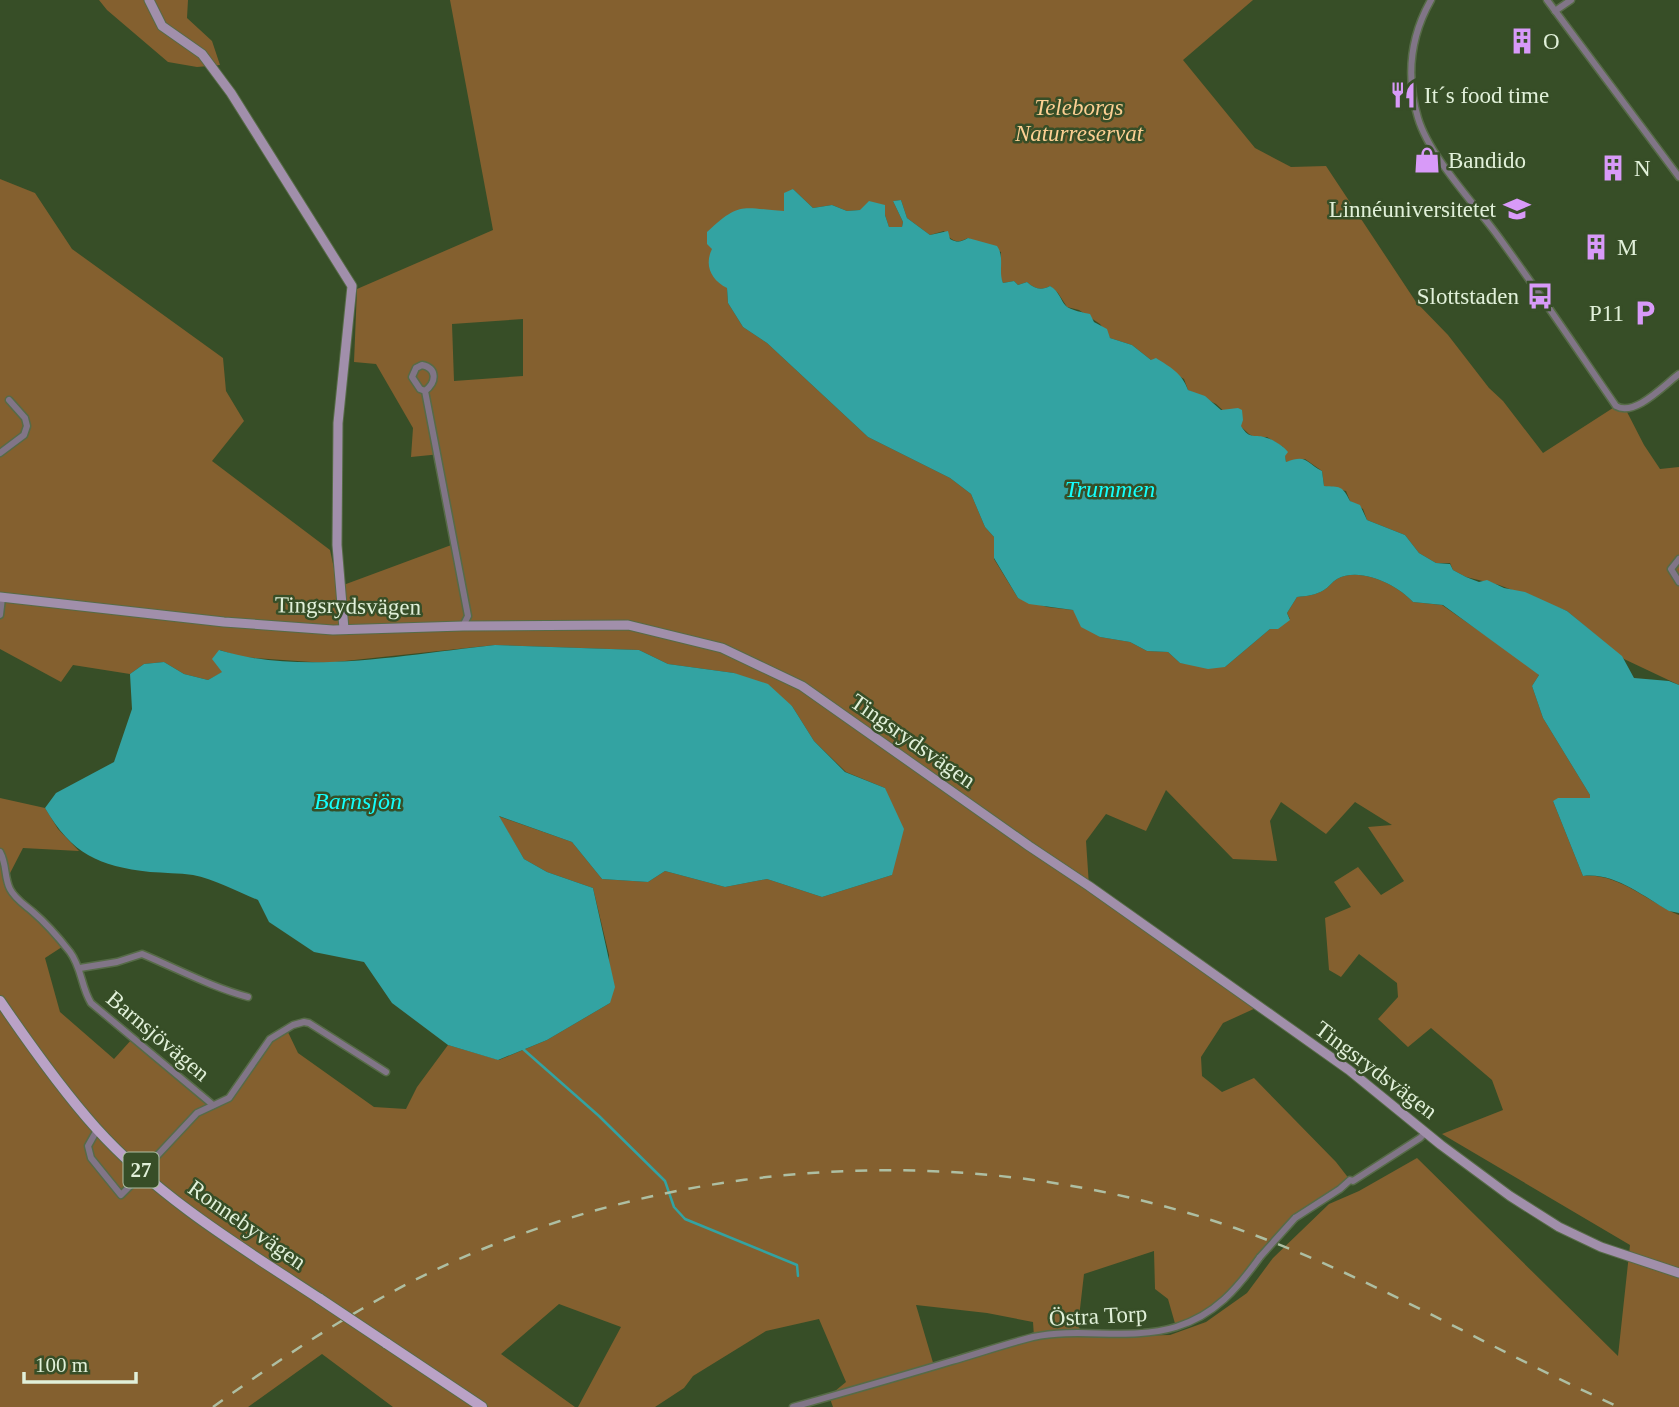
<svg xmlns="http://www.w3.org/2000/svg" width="1679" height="1407" font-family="Georgia,serif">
	<rect width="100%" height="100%" fill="#374e27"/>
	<g fill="#84602f" fill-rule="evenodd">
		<path d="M99 0H188L187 18 212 41 220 65 197 67 168 62 107 10Z"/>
		<path d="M450 0H1253L1183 60 1255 148 1291 167 1326 166 1416 302 1448 335 1489 388 1503 401 1543 453 1616 406 1626 410 1644 445 1660 469 1679 467V685L1624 659 1567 611 1499 585 1466 577 1453 570 1450 563H1436L1419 553 1405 535 1367 520 1363 509 1350 501 1346 491 1324 486 1322 471 1305 459 1286 462 1283 447 1267 437 1256 438 1249 434 1216 404 1188 390 1184 379 1151 360 1132 345 1110 338 1100 324 1079 310 1067 307 1058 293 1050 286C1041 291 1035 289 1027 282L1018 285 1014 281 1003 283 1000 276 1001 252 968 238C957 244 951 241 944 231L930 235 907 218 901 200 893 201 903 222 902 227H889L885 215 860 210 847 211 832 205 813 208 793 189 784 212 712 249 727 288 728 303 743 327 767 343 868 437 950 478 971 494 985 527 994 537V559L1018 598 1047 607 1073 610 1100 637 1130 642 1147 651 1168 652 1180 663 1225 667 1270 629 1290 619 1287 613 1297 597C1307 596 1316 595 1324 590 1329 587 1332 582 1337 579 1360 566 1398 585 1413 602L1442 605 1535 670 1539 675 1532 686 1543 718 1590 795V798L1553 801 1583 876C1618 872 1648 902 1679 915V1407H833L829 1396 846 1382 819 1319 766 1331 693 1376 684 1388 655 1407H578L621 1327 559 1304 501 1354 575 1407H393L322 1354 248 1407H0V798L45 808 58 829 79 851 23 848 7 879 10 890 65 945 45 958 60 1012 114 1059 132 1039 213 1105 229 1098 270 1039 286 1028 298 1053 374 1107 406 1109 417 1087 448 1045 499 1060 547 1040 610 1003 609 955 593 888 547 872 524 859 498 816 572 842 602 879 648 882 665 871 725 887 767 879 822 897 892 875 885 788 846 772 814 741 792 706 734 673 668 664 639 650 495 645 326 663 241 657 220 650 223 672 208 680 184 674 164 662 144 664 130 674 73 665 61 682 0 649V179L35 193 72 249 223 358 226 391 244 421 212 461 330 550 338 587 454 544 441 454 411 457 413 428 376 364 354 362 357 289 493 230ZM523 319V376L454 381 452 324ZM1166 790 1233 859 1277 861 1270 821 1281 802 1326 834 1355 802 1392 825 1368 827 1404 881 1381 895 1358 867 1334 882 1351 907 1325 918 1329 970 1341 977 1359 954 1397 983 1398 997 1378 1019 1408 1047 1431 1028 1492 1080 1503 1110 1442 1134 1630 1245 1618 1356 1417 1158 1359 1191 1329 1204 1273 1258 1247 1293 1206 1322 1170 1335 1085 1337 1078 1326 1084 1274 1154 1251 1155 1289 1168 1299 1176 1327 1222 1303 1295 1218 1350 1180 1336 1162 1254 1078 1222 1092 1202 1076 1201 1057 1223 1023 1258 1007 1089 886 1086 841 1106 814 1146 831ZM916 1305 987 1313 1033 1322 1034 1337 934 1366Z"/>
	</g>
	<g fill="#33a3a2">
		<path d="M793 189 813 208 832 205 847 211 860 210 869 201 885 205V215L889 227H902L903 222 893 201 901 200 907 218 930 235 948 231 950 239C958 243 961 242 968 238L997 246C1005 257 998 271 1003 283L1014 281 1018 285 1027 282C1035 289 1041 291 1050 286 1060 292 1060 300 1066 306 1070 310 1085 313 1090 314L1094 322 1107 329 1110 338 1132 345 1151 360 1156 358C1170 367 1182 373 1188 390L1205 396 1221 410 1238 408 1242 410 1243 420 1241 426C1250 441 1255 433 1267 438 1274 440 1283 446 1288 452L1285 456 1286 462C1307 454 1305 462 1322 471L1324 486C1340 487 1342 485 1350 501L1360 505 1367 520 1405 535 1419 553 1436 563 1450 564 1453 570 1466 577 1479 582 1487 580 1504 588 1525 592 1567 611 1622 656 1634 678 1669 681 1679 685V913L1669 911C1643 896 1614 872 1583 876L1553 801 1558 798H1590V795L1543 718 1532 686 1539 675 1443 605 1413 602C1398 585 1360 566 1337 579 1332 582 1329 587 1324 590 1316 595 1307 596 1297 597L1287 613 1290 620 1278 629H1270L1225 667 1208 669 1180 663 1168 652 1147 651 1130 642 1100 637 1081 627 1073 610 1029 604 1018 598 994 558V537L985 527 971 494 950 478 868 437 767 343 743 327 728 303 727 288C711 280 704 265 712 249L707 244V232C740 201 741 208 784 211V193Z"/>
		<path d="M495 645 639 650 668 664 734 673 768 684 792 706 814 741 845 772 885 788 904 829 892 875 822 897 767 879 725 887 665 871 648 882 602 879 572 842 499 816 524 859 547 872 593 888 615 987 610 1003 547 1040 498 1060 448 1045 392 1003 364 962 314 952 269 922 258 900C238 892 214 879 193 875 179 873 164 873 150 872 98 866 72 854 45 808L56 793 114 762 132 709 130 674 144 664 164 662 184 674 208 680 222 672 212 659 219 650C302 676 409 654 495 645Z"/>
	</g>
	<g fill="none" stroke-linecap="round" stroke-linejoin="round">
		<path stroke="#33a3a2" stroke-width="2.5" d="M523 1049 599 1116 665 1181 674 1207 685 1219 797 1265 798 1276"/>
		<path stroke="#506642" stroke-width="6" stroke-dasharray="6 3" stroke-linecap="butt" d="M133 1183 154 1159"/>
		<g stroke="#566b47" stroke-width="9">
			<g id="street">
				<path d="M1431 0C1410 37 1406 77 1418 118 1429 155 1471 200 1495 232 1537 289 1576 348 1616 406 1635 417 1664 385 1679 374"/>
				<path d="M1547 0 1679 177"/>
				<path d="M1555 11 1571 0"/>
				<path d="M425 391 420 389 412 377 416 368 422 365C437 368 437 382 425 391L468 616 463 626"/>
				<path d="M0 453 24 435 27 426 25 418 9 400"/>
				<path d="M1679 559 1671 569 1679 582"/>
				<path d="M0 615 2 598"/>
				<path d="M0 852C7 865 4 877 10 889 15 899 25 905 33 912 47 924 59 938 70 952 82 968 81 987 91 1003L213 1105"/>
				<path d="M80 968 117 962 142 954C178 969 211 987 248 997"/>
				<path d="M97 1130 88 1146 91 1158 121 1195 133 1183"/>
				<path d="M154 1159 197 1113 229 1098 270 1039 293 1025 304 1022 309 1023 386 1072"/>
				<path d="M1295 1218 1340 1189 1350 1180 1353 1181 1420 1138 1426 1132"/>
				<path d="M793 1407C846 1392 899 1377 952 1361 979 1353 1006 1344 1033 1337 1080 1327 1130 1341 1176 1327 1215 1315 1237 1289 1260 1257"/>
			</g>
		</g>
		<g stroke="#566b47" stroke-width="11">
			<g id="secondary">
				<path d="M149 0 162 26 202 54 231 93 352 286 338 423 337 545 344 629"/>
				<path d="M0 597 224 622 333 630 463 626 628 625 722 648 802 686 1029 846 1089 886 1349 1070 1441 1145 1510 1196 1559 1227 1601 1247 1679 1273"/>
			</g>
		</g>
		<g stroke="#566b47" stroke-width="12">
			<g id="primary">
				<path d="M0 1001C30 1045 61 1089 96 1128 159 1198 242 1248 320 1299"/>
				<path d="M386 1343 482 1407"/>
			</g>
		</g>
		<use href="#street" stroke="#817587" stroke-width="6"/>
		<use href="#secondary" stroke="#a18fab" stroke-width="9"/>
		<use href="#primary" stroke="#baa2c6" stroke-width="10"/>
		<path stroke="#aebfa3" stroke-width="2.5" stroke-dasharray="12 12" stroke-linecap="butt" d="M213 1407C291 1351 371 1298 459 1259 702 1153 985 1141 1235 1228 1369 1275 1490 1349 1619 1407"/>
		<g stroke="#566b47" stroke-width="9" stroke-linecap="butt">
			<path id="street-bridge" d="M1260 1257 1295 1218"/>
		</g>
		<g stroke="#566b47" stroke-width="12" stroke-linecap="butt">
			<path id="primary-bridge" d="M320 1299 386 1343"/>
		</g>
		<use href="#street-bridge" stroke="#817587" stroke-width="6"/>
		<use href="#primary-bridge" stroke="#baa2c6" stroke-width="10"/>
	</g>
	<defs>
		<g id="building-bare" transform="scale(2.1)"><path d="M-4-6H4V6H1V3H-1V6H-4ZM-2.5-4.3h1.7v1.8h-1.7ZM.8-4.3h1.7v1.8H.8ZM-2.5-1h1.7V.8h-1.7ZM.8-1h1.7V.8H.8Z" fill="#d89af8" stroke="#374e27" stroke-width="2.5" paint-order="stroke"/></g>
		<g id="restaurant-bare" transform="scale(2.1)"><path d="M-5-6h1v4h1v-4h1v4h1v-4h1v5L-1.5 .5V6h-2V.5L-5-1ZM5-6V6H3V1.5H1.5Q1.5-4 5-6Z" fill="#d89af8" stroke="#374e27" stroke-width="2.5" paint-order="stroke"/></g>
		<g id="shop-bare" transform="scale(2.1)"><path d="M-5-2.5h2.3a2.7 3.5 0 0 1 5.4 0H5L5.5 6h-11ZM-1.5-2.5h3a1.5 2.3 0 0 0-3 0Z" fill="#d89af8" stroke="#374e27" stroke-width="2.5" paint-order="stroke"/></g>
		<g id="university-bare" transform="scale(2.1)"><path d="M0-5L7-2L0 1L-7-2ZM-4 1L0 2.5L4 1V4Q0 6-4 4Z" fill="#d89af8" stroke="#374e27" stroke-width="2.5" paint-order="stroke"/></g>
		<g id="bus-bare" transform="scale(2.1)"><path d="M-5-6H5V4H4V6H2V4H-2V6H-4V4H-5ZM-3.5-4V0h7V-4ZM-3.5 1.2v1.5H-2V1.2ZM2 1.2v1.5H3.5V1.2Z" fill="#d89af8" stroke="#374e27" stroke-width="2.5" paint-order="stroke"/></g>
		<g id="parking-bare" transform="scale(2.1)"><path d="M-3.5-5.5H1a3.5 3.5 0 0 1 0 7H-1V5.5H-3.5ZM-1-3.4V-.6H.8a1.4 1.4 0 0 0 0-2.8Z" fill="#d89af8" stroke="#374e27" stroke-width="2.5" paint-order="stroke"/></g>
	</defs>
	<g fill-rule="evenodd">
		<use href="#building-bare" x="1522" y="41"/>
		<use href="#restaurant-bare" x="1403" y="95"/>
		<use href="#shop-bare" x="1427" y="160"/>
		<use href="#building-bare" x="1613" y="168"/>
		<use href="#university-bare" x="1517" y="209"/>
		<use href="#building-bare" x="1596" y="247"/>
		<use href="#bus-bare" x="1540" y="296"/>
		<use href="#parking-bare" x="1645" y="313"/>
	</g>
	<g text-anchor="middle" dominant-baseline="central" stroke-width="5" stroke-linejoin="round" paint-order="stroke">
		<rect fill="#374e27" stroke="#aebfa4" stroke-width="2" x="123.5" y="1152.5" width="35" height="35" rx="5"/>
		<g font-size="21" font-weight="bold" fill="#e1f0d9">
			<text x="141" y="1170">27</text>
		</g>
		<g font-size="23" fill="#e1f0d9" stroke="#374e27" text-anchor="start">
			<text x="1543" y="41">O</text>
			<text x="1424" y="95">It´s food time</text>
			<text x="1448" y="160">Bandido</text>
			<text x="1634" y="168">N</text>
			<text x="1496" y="209" text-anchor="end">Linnéuniversitetet</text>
			<text x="1617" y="247">M</text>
			<text x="1519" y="296" text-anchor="end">Slottstaden</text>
			<text x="1624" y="313" text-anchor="end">P11</text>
		</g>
		<g font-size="23" font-style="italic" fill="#fccf93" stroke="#374e27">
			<text x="1079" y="107">Teleborgs<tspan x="1079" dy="26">Naturreservat</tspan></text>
		</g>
		<g font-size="23" fill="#e1f0d9" stroke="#374e27">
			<text transform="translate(348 606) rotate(1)">Tingsrydsvägen</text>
			<text transform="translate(913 741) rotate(35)">Tingsrydsvägen</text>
			<text transform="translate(158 1036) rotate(40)">Barnsjövägen</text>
			<text transform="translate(1376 1070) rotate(37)">Tingsrydsvägen</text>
			<text transform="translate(247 1225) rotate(35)">Ronnebyvägen</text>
			<text transform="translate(1098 1316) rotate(-3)">Östra Torp</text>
		</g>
		<g font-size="24" font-style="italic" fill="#14fefb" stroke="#374e27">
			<text x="1110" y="489">Trummen</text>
			<text x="358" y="801">Barnsjön</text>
		</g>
	</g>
	<path d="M24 1372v10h112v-10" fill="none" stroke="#e1f0d9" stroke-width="3.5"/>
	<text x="35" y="1372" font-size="21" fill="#e1f0d9" stroke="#374e27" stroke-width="5" paint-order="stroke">100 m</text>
</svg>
